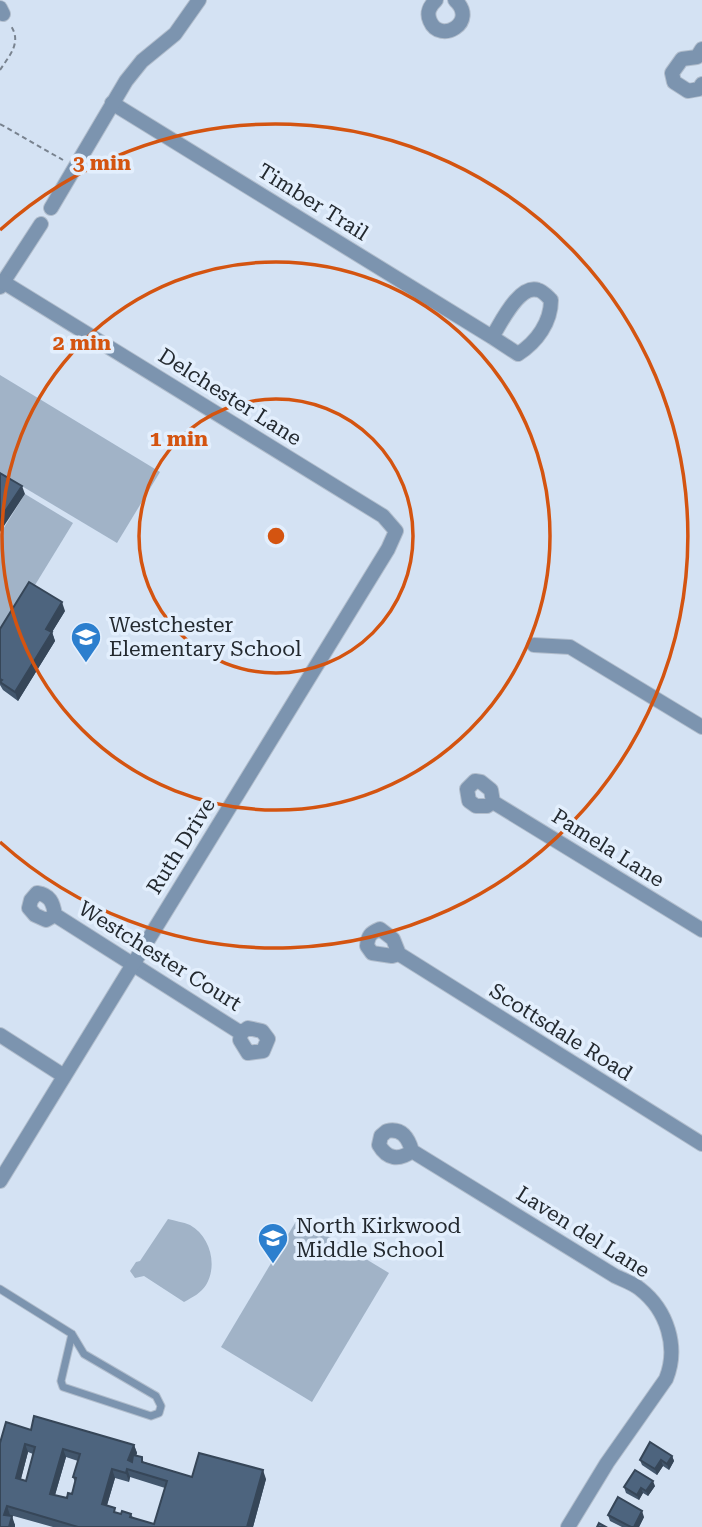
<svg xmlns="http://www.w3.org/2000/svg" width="702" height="1527" font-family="'Roboto Serif',serif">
	<rect width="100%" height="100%" fill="#d4e2f3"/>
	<g fill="#a1b3c7">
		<path d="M0 375 160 472 117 543 0 473Z"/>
		<path d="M25 494 73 523 2 639 0 637V534Z"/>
		<path d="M298 1218 389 1273 312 1402 221 1347Z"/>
		<path d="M168 1219C175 1221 183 1222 190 1225 210 1236 218 1265 206 1285 201 1293 193 1297 184 1302L144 1276 135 1278 130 1271 136 1262 140 1261Z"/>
	</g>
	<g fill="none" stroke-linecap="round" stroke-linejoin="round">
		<g stroke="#b1bdcc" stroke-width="9">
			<path id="lane" d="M0 1289 72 1334 84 1354 156 1396 161 1406 159 1413 151 1416 63 1387 61 1381 72 1334"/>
		</g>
		<g stroke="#b1bdcc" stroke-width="16">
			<g id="street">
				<path d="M436 0C430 6 426 12 430 21 440 45 479 22 455 0"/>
				<path d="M0 8 3 14"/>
				<path d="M702 49 697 57 682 59 672 73 674 82 688 91 699 89 702 84"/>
				<path d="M112 103 492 337C501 323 519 284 538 290 543 291 547 296 551 300 551 322 537 342 518 354L492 337"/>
				<path d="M51 208 126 81 142 61 175 34 199 0"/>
				<path d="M0 287 41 224"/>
				<path d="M534 645 570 647 702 727"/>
				<path d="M493 802 487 806H476L469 801 467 789 475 781 481 782 491 790 493 802 702 930"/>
				<path d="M55 915 46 920 35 915 29 908 31 900 37 893C50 895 53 902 55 915L241 1033 248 1028 262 1031 268 1039 263 1051 248 1053 240 1040 241 1033"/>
				<path d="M399 954 392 956 372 953 367 946C368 936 370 933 380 929L393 939 399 954 702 1144"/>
				<path d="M0 1035 64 1076"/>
				<path d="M412 1151C399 1161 387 1159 379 1145L381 1136 387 1131C401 1128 408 1137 412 1151L615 1276C623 1280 633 1283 640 1289 667 1310 679 1347 666 1379L607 1463 568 1527"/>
				<path d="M0 1181 388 549 396 531 383 516 3 282"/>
			</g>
		</g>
		<g stroke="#79838f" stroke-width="2" stroke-dasharray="5 3.5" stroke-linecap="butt">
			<path d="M0 70C9 56 22 43 11 26"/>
			<path d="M0 124 63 160"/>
		</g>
		<use href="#lane" stroke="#7c94af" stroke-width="7"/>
		<use href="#street" stroke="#7c94af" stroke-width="14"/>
	</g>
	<g fill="#42566c" fill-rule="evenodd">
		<path d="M65 611 52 632 55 641 18 701 3 690 0 685V629Z"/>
		<path d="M31 1430 134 1445 137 1453 136 1456 144 1462 192 1477 266 1479 253 1527H53L10 1515 15 1525V1527H0V1443ZM28 1452 33 1454 26 1481 21 1479ZM66 1457 78 1461 73 1477 75 1482 72 1494 67 1498 55 1495ZM130 1477 165 1488 154 1524 133 1518 131 1514 117 1513 107 1505 115 1478 129 1482Z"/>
		<path d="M672 1456 674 1461 669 1470 663 1466 657 1475 642 1465 640 1460Z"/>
		<path d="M655 1486 648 1496 643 1493 639 1500 626 1493 624 1487Z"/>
		<path d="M608 1515 644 1517 639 1527H622L610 1521Z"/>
	</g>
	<g fill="#364658">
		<path d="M22 486 25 494 0 532V519Z"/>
		<path d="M62 602 65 611 49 637 46 629Z"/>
		<path d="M52 632 55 641 18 701 15 692Z"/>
		<path d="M25 1444 28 1452 19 1486 16 1478Z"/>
		<path d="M134 1445 137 1453 131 1468 128 1460Z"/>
		<path d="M63 1449 66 1457 53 1502 50 1494Z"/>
		<path d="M672 1456 674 1461 669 1470 667 1464Z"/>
		<path d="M661 1460 663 1466 657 1475 655 1469Z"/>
		<path d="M112 1469 115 1478 105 1512 102 1504Z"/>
		<path d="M127 1469 130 1477 129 1482 126 1473Z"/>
		<path d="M263 1470 266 1479 253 1527H247Z"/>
		<path d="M653 1481 655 1486 648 1496 646 1491Z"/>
		<path d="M641 1488 643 1493 639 1500 637 1495Z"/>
		<path d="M7 1506 10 1515 7 1523 4 1515Z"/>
		<path d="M642 1511 644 1517 639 1527H634Z"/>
		<path d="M12 1516 15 1525V1527H9Z"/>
	</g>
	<g fill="#4d647e" stroke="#364658" stroke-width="2" fill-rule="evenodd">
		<path d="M0 473 22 486 0 519Z"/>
		<path d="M29 582 62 602 46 629 52 632 15 692 0 682 2 680 0 679V629Z"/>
		<path d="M34 1416 134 1445 128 1460 132 1462 133 1455 142 1457V1462L192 1477 199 1453 263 1470 247 1527H78L7 1506 4 1515 12 1516 9 1527H0V1443L6 1422 31 1430ZM25 1444 35 1447 26 1481 16 1478ZM63 1449 80 1454 73 1477 76 1478 72 1494 68 1493 67 1498 50 1494ZM112 1469 126 1473 127 1469 167 1481 154 1524 130 1517 131 1514 122 1511 121 1514 114 1512 115 1508 102 1504Z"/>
		<path d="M650 1442 672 1456 667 1464 661 1460 655 1469 640 1460Z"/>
		<path d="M635 1470 653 1481 646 1491 641 1488 637 1495 624 1487Z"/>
		<path d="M618 1497 642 1511 634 1527H631L608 1515Z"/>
		<path d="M599 1523 606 1527H597Z"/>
	</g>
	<g fill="none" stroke="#d45410" stroke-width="3.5">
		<circle cx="276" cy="536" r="137"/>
		<circle cx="276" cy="536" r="274"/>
		<path d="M0 230A412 412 0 1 1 0 842"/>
	</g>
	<defs>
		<g id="school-pin" transform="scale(1.575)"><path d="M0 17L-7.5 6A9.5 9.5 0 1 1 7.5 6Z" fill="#2c7fce" stroke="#e3effd"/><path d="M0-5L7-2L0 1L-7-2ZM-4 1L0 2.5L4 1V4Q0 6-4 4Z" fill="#fff"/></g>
	</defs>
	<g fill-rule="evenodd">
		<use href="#school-pin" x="86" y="637"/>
		<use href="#school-pin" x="273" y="1238"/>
	</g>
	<g text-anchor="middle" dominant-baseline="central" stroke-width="7" stroke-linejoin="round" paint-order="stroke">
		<g font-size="21" fill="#23292f" stroke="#e3effd">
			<text transform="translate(313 202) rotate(32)">Timber Trail</text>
			<text transform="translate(230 397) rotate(32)">Delchester Lane</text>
			<text transform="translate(181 846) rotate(-58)">Ruth Drive</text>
			<text transform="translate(608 848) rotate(32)">Pamela Lane</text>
			<text transform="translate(160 956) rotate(32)">Westchester Court</text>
			<text transform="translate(561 1032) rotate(32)">Scottsdale Road</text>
			<text transform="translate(583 1232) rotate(32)">Laven del Lane</text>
		</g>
		<g font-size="21" fill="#23292f" stroke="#e3effd" text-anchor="start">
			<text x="109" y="625">Westchester<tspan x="109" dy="24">Elementary School</tspan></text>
			<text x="296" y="1226">North Kirkwood<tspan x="296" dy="24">Middle School</tspan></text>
		</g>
	</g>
	<circle cx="276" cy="536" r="10" fill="#d45410" stroke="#e3effd" stroke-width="3.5"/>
	<g font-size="21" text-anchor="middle" font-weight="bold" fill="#d45410" stroke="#e3effd" stroke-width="7" stroke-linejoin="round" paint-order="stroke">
		<text x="102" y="170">3 min</text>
		<text x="82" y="350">2 min</text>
		<text x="179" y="446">1 min</text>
	</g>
</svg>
